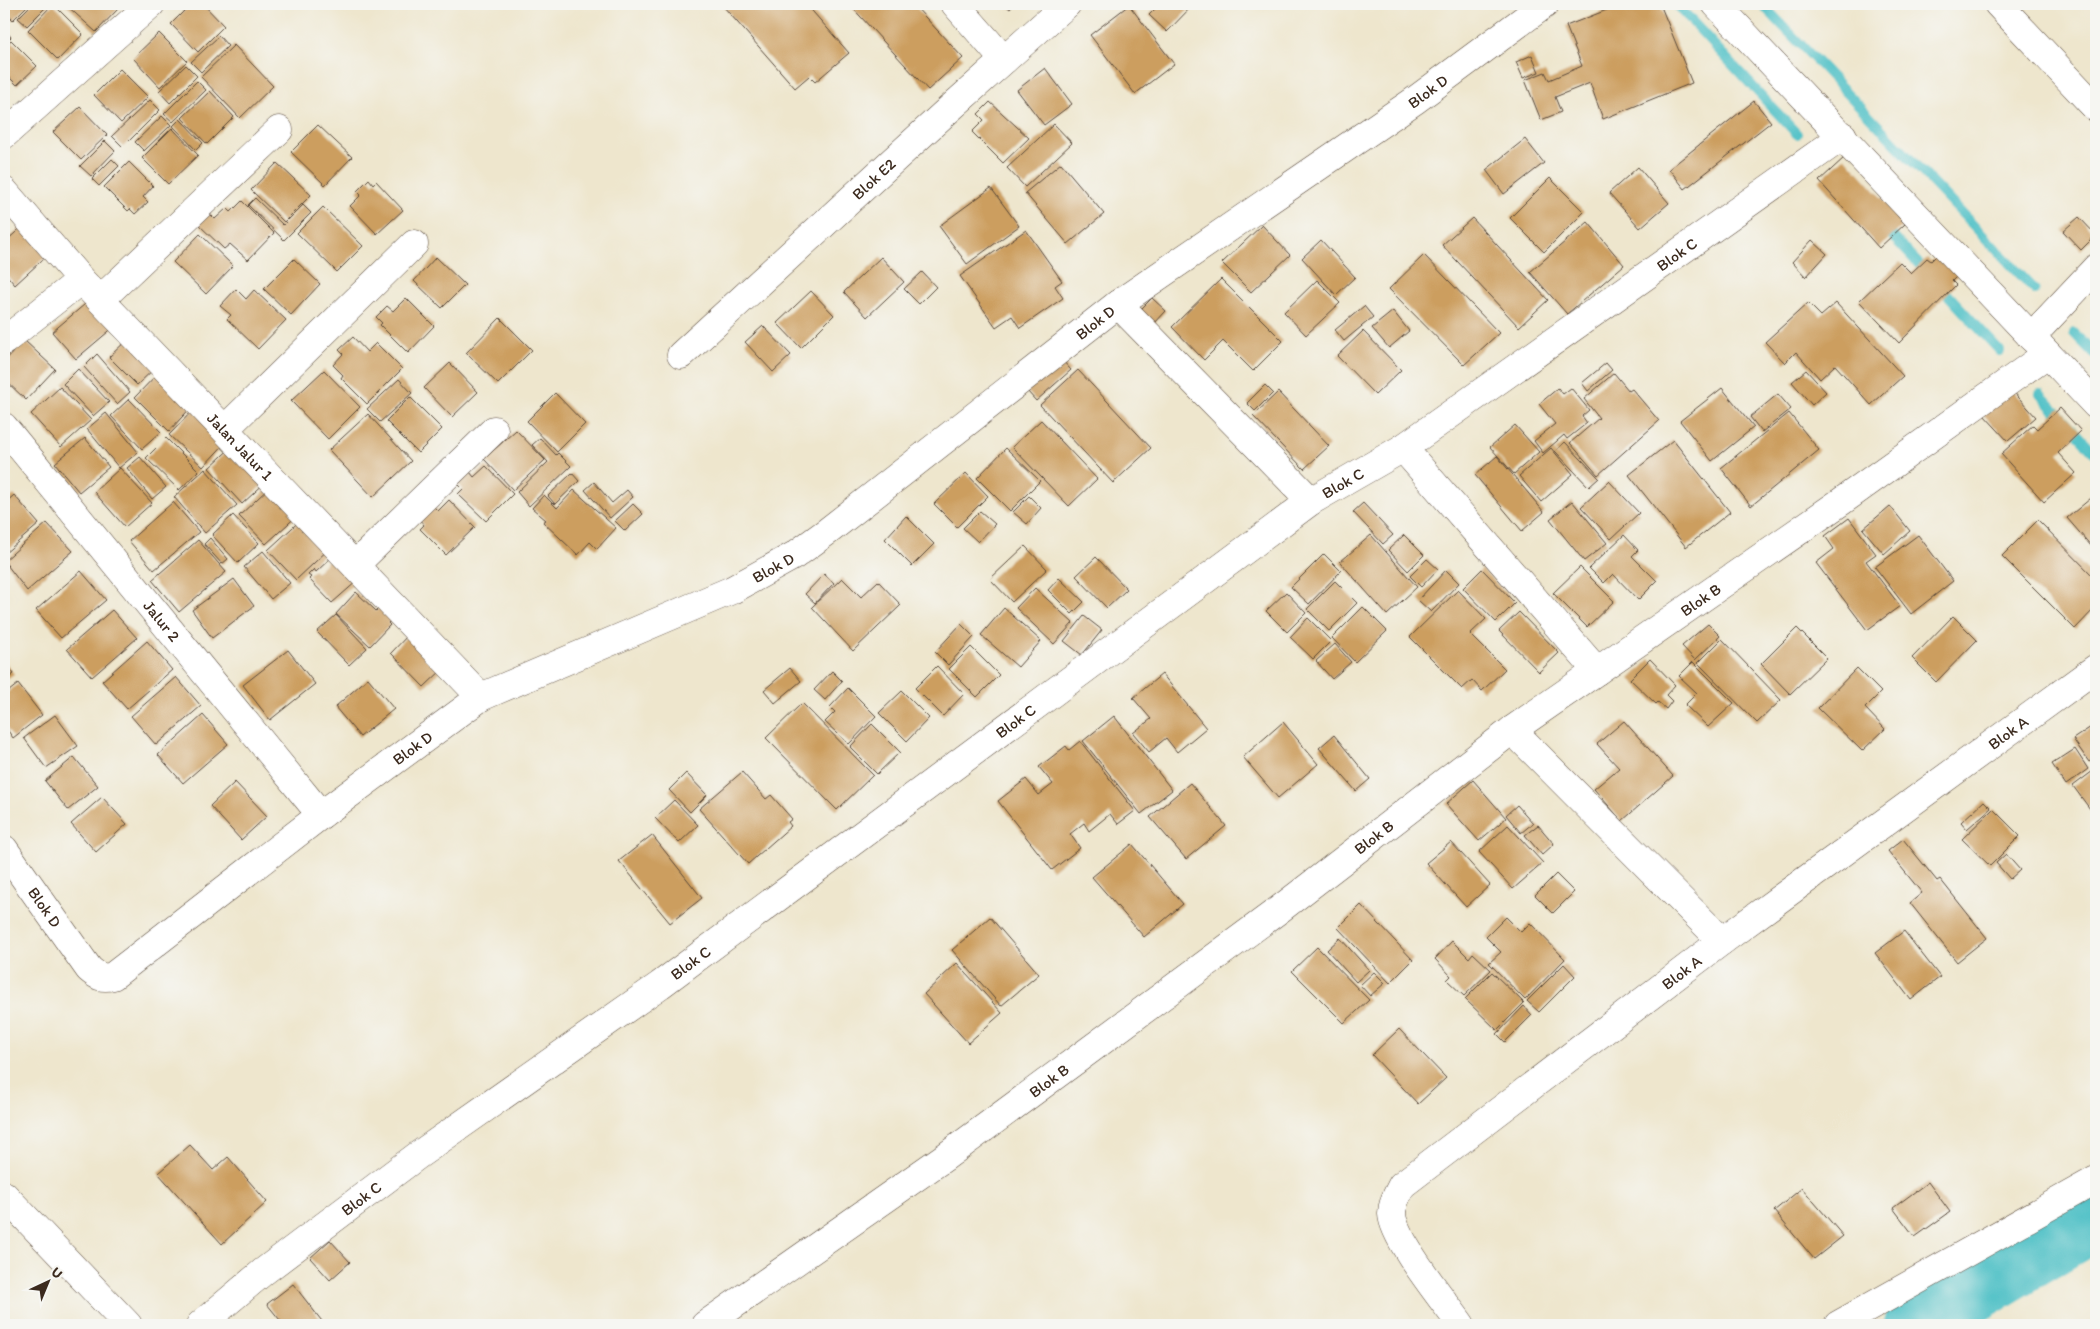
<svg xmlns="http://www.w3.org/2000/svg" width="2100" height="1329" font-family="Itim,sans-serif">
	<rect width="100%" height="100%" fill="#f6f6f2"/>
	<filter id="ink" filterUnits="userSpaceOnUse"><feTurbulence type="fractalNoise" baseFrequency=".02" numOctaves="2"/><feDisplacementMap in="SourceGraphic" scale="10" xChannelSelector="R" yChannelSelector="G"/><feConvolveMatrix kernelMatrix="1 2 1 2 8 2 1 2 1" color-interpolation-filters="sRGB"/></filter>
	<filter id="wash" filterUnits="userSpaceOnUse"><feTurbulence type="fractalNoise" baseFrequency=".0096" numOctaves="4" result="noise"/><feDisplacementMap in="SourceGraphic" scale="20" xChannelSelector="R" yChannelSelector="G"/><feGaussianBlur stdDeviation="1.12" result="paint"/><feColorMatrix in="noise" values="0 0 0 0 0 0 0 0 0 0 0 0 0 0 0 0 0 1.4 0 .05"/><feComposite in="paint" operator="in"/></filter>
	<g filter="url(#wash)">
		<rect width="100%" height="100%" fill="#eee6cd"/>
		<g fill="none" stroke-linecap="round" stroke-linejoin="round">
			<g stroke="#54c2c8" stroke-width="10">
				<path d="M1676 4 1797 134"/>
				<path d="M1762 4 2035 290"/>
				<path d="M1883 226 1928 274"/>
				<path d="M1938 284 2000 351"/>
				<path d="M2074 333 2096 356"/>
				<path d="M2040 394 2096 454"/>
			</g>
			<path stroke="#54c2c8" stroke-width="64" d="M1916 1325 2096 1217"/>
		</g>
		<g id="blocks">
			<g fill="#cc9e5f">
				<path d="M4 4H29L13 20 4 11Z"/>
				<path d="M32 4H49L27 26 18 18Z"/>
				<path d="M53 4 83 34 58 60 28 30Z"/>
				<path d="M65 4H112L118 9 96 32Z"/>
				<path d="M191 4H203L224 26 198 52 171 24Z"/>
				<path d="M726 4H806L849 53 815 82 809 76 795 88 723 6Z"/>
				<path d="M849 4H913L963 58 928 90Z"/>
				<path d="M1004 4H1015L1010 9Z"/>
				<path d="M1154 4H1191L1193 5 1167 32 1149 15 1157 7Z"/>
				<path d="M1622 4H1660L1692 83 1603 119 1590 83 1555 97 1561 112 1541 120 1525 80 1545 72 1549 80 1582 66 1566 26Z"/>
				<path d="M1129 5 1174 64 1135 94 1090 35Z"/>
				<path d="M4 29 11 37 4 44Z"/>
				<path d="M159 33 187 61 160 87 133 58Z"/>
				<path d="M219 36 228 46 201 72 191 62Z"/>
				<path d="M11 40 37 66 17 85 4 72V47Z"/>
				<path d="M234 45 273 86 240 118 201 77Z"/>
				<path d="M1532 55 1539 72 1523 78 1516 62Z"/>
				<path d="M186 65 197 76 170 103 159 91Z"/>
				<path d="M1045 68 1072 104 1044 125 1017 90Z"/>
				<path d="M120 69 148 97 121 123 94 95Z"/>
				<path d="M197 81 206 90 173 122 164 114Z"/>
				<path d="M210 91 234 117 207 144 182 118Z"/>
				<path d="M150 100 160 110 123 147 112 136Z"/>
				<path d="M1754 101 1771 122 1685 189 1669 169Z"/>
				<path d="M990 102 1029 138 1003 163 972 132 984 120 978 114Z"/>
				<path d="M80 107 107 135 81 160 53 132Z"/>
				<path d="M162 116 171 125 144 151 135 142Z"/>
				<path d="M180 119 203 143 196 150 173 126Z"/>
				<path d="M1054 124 1072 143 1025 187 1007 168Z"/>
				<path d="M318 125 352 157 325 185 291 152Z"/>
				<path d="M172 128 198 155 168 184 142 158Z"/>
				<path d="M1525 139 1544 163 1504 194 1486 170Z"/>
				<path d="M105 141 115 151 91 176 80 166Z"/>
				<path d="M1845 157 1905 224 1879 248 1819 181Z"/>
				<path d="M112 159 119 166 99 186 92 179Z"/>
				<path d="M129 162 153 186 143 197 148 202 135 214 130 209 128 211 104 187Z"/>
				<path d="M277 163 311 195 284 222 251 190Z"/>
				<path d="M1061 163 1104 214 1068 244 1025 193Z"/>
				<path d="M1638 167 1669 203 1640 228 1609 193Z"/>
				<path d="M1550 178 1584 212 1544 252 1510 218Z"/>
				<path d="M369 179 373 184 376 181 403 210 377 234 350 206 361 195 357 191Z"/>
				<path d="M991 188 1019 226 967 264 939 226Z"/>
				<path d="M4 198 17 212 4 224Z"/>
				<path d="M255 198 283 225 303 205 311 213 284 240 248 205Z"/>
				<path d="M242 201 274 233 248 260 230 244 224 249 198 224 209 213 215 219 227 208 231 212Z"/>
				<path d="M323 207 363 246 337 272 297 233Z"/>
				<path d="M2079 217 2096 235 2081 250 2063 231Z"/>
				<path d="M1472 218 1548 300 1519 327 1442 245Z"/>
				<path d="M27 222 52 251 15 285 4 272V243Z"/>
				<path d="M1588 222 1624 265 1567 314 1530 272Z"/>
				<path d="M1262 225 1290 255 1251 292 1222 263Z"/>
				<path d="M1026 230 1062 281 1055 286 1063 298 1020 328 1012 316 996 327 960 276Z"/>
				<path d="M200 234 233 266 206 294 173 262Z"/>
				<path d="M1321 240 1355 277 1336 295 1302 258Z"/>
				<path d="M1812 240 1827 254 1806 277 1792 262Z"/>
				<path d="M1940 252 1960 273 1952 281 1956 285 1899 343 1859 301 1900 262 1911 273 1927 258 1931 261Z"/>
				<path d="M1424 255 1499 333 1464 365 1389 289Z"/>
				<path d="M436 257 465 285 442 308 414 281Z"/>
				<path d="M881 257 904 282 867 317 844 292Z"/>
				<path d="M294 259 320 284 291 315 264 289Z"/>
				<path d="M922 272 936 287 919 304 904 289Z"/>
				<path d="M1221 279 1283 341 1253 371 1223 341 1204 360 1172 327Z"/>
				<path d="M1317 280 1340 303 1306 335 1284 312Z"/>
				<path d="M236 289 246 299 254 290 286 320 258 349 227 319 231 315 220 306Z"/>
				<path d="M811 291 834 315 801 348 777 323Z"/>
				<path d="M406 298 434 326 408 353 380 325 382 323 376 317 387 306 393 311Z"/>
				<path d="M1152 298 1166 311 1154 324 1139 311Z"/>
				<path d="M91 299 115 326 76 359 52 332Z"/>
				<path d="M1808 303 1821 316 1836 303 1903 376 1871 405 1835 365 1820 379 1796 352 1785 363 1765 342Z"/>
				<path d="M1364 306 1373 317 1344 341 1335 330Z"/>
				<path d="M1393 311 1409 331 1389 348 1372 328Z"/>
				<path d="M500 318 532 350 498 384 466 353Z"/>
				<path d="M763 326 791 355 773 372 745 342Z"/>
				<path d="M1363 331 1401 370 1375 395 1337 356Z"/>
				<path d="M353 337 367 352 376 343 402 369 367 404 341 378 343 375 333 365 343 354 339 350Z"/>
				<path d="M129 338 157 366 137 385 109 357Z"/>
				<path d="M24 340 55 369 26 400 4 379V362Z"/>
				<path d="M97 354 130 392 117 404 84 367Z"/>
				<path d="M1062 360 1071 370 1036 401 1027 391Z"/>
				<path d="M450 363 478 392 452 417 424 388Z"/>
				<path d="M1606 363 1612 370 1588 391 1582 383Z"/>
				<path d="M78 369 109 402 93 416 63 384Z"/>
				<path d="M162 369 196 402 169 431 135 397Z"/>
				<path d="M324 370 360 407 328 439 291 401Z"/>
				<path d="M1078 370 1151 448 1113 483 1040 405Z"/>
				<path d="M1806 370 1826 392 1812 405 1792 382Z"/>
				<path d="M1614 373 1629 391 1632 389 1659 421 1598 475 1570 443 1599 418 1584 399Z"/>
				<path d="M399 379 412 393 380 422 367 409Z"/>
				<path d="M1265 385 1273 393 1255 411 1247 403Z"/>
				<path d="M60 387 91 420 61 447 31 414Z"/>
				<path d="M1558 388 1563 394 1571 388 1589 410 1582 416 1587 423 1567 439 1564 435 1543 453 1534 441 1555 424 1539 404Z"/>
				<path d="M1722 388 1754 427 1712 461 1680 421Z"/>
				<path d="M2011 389 2036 417 2008 441 1983 414Z"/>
				<path d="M1278 392 1329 446 1304 469 1253 416Z"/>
				<path d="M555 393 585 424 557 452 527 421Z"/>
				<path d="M1778 394 1791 409 1762 432 1750 417Z"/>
				<path d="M410 397 442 429 418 453 386 421Z"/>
				<path d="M129 399 161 432 142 449 111 416Z"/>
				<path d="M197 406 230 438 203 467 169 435Z"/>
				<path d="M2060 408 2081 431 2058 453 2076 473 2044 502 2001 454 2033 425 2037 429Z"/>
				<path d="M106 413 138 452 119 468 87 429Z"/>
				<path d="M1789 413 1819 450 1751 506 1721 468Z"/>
				<path d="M368 414 411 461 373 497 329 450Z"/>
				<path d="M1041 420 1097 479 1069 506 1012 447Z"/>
				<path d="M1515 425 1539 452 1514 474 1490 447Z"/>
				<path d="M516 430 545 460 513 490 484 459Z"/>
				<path d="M85 438 109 467 79 492 55 463Z"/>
				<path d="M166 438 199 471 179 490 146 458Z"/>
				<path d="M540 438 556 455 558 453 571 466 529 506 517 492 548 462 532 445Z"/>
				<path d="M1673 440 1730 512 1686 547 1629 475Z"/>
				<path d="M1565 442 1599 478 1589 487 1555 451Z"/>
				<path d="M235 444 268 480 242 504 209 468Z"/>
				<path d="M1006 448 1040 481 1010 511 977 478Z"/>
				<path d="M1551 448 1573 474 1541 502 1519 476Z"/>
				<path d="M1497 456 1544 512 1522 531 1475 475Z"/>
				<path d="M140 457 166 487 152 499 127 468Z"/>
				<path d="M486 466 513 494 486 521 458 494 463 489 458 484 470 472 474 477Z"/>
				<path d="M120 468 152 503 125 527 94 492Z"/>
				<path d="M205 469 237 505 205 533 174 497Z"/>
				<path d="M572 473 579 481 555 504 548 496Z"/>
				<path d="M966 473 988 496 957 527 934 504Z"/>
				<path d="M1609 481 1639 513 1611 539 1581 507Z"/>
				<path d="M594 482 612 503 627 490 633 497 610 518 585 490Z"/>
				<path d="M273 484 300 513 266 544 239 516Z"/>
				<path d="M574 490 616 528 597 549 590 542 578 555 543 522 546 520 532 508 544 495 557 508Z"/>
				<path d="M2096 494V544L2092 547 2067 518Z"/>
				<path d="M14 495 39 524 4 554V504Z"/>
				<path d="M1029 496 1041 508 1027 524 1013 512Z"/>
				<path d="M449 500 475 527 446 555 420 529 424 525 418 518 431 504 438 511Z"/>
				<path d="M1572 501 1607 543 1584 561 1550 519Z"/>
				<path d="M173 502 199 532 154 570 129 541Z"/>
				<path d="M1363 503 1393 535 1383 544 1353 512Z"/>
				<path d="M633 504 643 514 625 531 615 521Z"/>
				<path d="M1890 506 1910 531 1884 554 1863 529Z"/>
				<path d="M980 511 995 524 978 542 963 528Z"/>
				<path d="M233 515 259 543 238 563 212 535Z"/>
				<path d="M906 516 934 544 912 566 885 539Z"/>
				<path d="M304 517 332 546 296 580 268 550Z"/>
				<path d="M1849 518 1876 554 1866 561 1900 606 1867 630 1816 563 1834 549 1825 536Z"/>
				<path d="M2038 520 2096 579V607L2075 629 2002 556Z"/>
				<path d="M47 523 73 551 27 591 4 561Z"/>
				<path d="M1371 535 1417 587 1387 615 1340 562Z"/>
				<path d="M1404 535 1424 555 1408 571 1388 550Z"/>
				<path d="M1624 535 1638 550 1632 556 1657 581 1638 600 1613 574 1604 583 1589 568Z"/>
				<path d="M1918 535 1953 581 1911 614 1875 567Z"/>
				<path d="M210 538 228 559 222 564 204 544Z"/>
				<path d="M198 540 226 572 179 612 152 580Z"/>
				<path d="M1025 546 1047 569 1012 602 990 579Z"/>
				<path d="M263 551 290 583 271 599 244 567Z"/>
				<path d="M1324 554 1341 571 1309 604 1291 587Z"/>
				<path d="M334 555 357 581 332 603 309 579 311 577 308 575 314 569 316 572Z"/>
				<path d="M1096 557 1127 589 1107 608 1076 576Z"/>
				<path d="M1427 559 1438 569 1421 587 1410 576Z"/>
				<path d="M1580 567 1614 601 1587 627 1553 593Z"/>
				<path d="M1482 569 1515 603 1496 622 1463 588Z"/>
				<path d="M1446 570 1459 583 1431 612 1418 600Z"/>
				<path d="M81 571 106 600 61 638 36 610Z"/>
				<path d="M824 574 834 583 815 603 805 594Z"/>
				<path d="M842 578 861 597 878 581 901 605 853 651 812 607Z"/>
				<path d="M1059 578 1084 602 1072 614 1048 590Z"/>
				<path d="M234 579 254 606 212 638 192 610Z"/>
				<path d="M1335 581 1357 603 1329 631 1307 609Z"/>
				<path d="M1035 588 1073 623 1054 644 1016 608Z"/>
				<path d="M1458 590 1486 619 1470 634 1505 669 1482 691 1472 680 1462 689 1410 637Z"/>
				<path d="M356 592 376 611 386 600 399 612 388 623 390 625 370 646 336 614Z"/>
				<path d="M1286 592 1306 613 1287 632 1266 611Z"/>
				<path d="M1363 607 1387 631 1355 662 1332 638Z"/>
				<path d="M1004 608 1041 641 1018 667 981 635Z"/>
				<path d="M112 610 137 638 92 677 67 649Z"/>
				<path d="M1519 612 1559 653 1539 672 1499 631Z"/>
				<path d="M336 615 367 648 349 665 317 632Z"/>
				<path d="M1084 616 1102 630 1082 655 1064 641Z"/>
				<path d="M1953 616 1977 640 1936 682 1912 658Z"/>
				<path d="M1308 618 1331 641 1313 659 1290 637Z"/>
				<path d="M961 624 974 637 948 665 935 652Z"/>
				<path d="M1708 624 1720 636 1695 660 1682 646Z"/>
				<path d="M1797 628 1827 658 1790 694 1761 664Z"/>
				<path d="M410 633 444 668 424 687 391 653Z"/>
				<path d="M1722 639 1781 700 1757 723 1698 663Z"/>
				<path d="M147 641 172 670 127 709 102 681Z"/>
				<path d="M1335 644 1351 662 1332 679 1316 661Z"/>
				<path d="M971 647 999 675 977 697 949 669Z"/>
				<path d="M288 650 315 684 270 720 243 685Z"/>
				<path d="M1650 659 1675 685 1666 695 1672 701 1666 709 1658 702 1656 704 1630 679Z"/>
				<path d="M4 660 14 674 4 681Z"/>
				<path d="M1693 662 1734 703 1708 727 1685 705 1697 693 1679 676Z"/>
				<path d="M937 666 964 694 943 716 915 688Z"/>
				<path d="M790 668 801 681 775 703 764 690Z"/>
				<path d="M1857 668 1881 692 1865 708 1885 729 1862 751 1818 708Z"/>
				<path d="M832 671 842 681 825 700 814 690Z"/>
				<path d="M1162 674 1206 728 1177 752 1166 738 1149 752 1133 733 1151 719 1133 698Z"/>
				<path d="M176 677 201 706 156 745 131 716Z"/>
				<path d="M368 678 394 709 360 737 335 707Z"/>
				<path d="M18 684 42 715 13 738 4 725V695Z"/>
				<path d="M848 688 876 716 849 744 825 722 835 712 830 707Z"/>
				<path d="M902 691 929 718 907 741 879 713Z"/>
				<path d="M802 703 873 775 837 810 766 738Z"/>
				<path d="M55 715 78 746 46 768 24 738Z"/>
				<path d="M203 715 228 744 183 783 158 755Z"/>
				<path d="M1114 716 1172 790 1141 814 1083 741Z"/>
				<path d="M1624 721 1673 776 1622 821 1594 789 1619 768 1597 744Z"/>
				<path d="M1283 722 1318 764 1278 798 1243 757Z"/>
				<path d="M872 724 900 752 877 774 850 747Z"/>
				<path d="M2094 725 2096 729V757L2089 762 2073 739Z"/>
				<path d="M1334 735 1370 779 1356 791 1319 748Z"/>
				<path d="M1080 741 1135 811 1118 824 1110 814 1089 831 1084 823 1070 834 1080 848 1052 870 998 801 1026 779 1039 795 1053 784 1039 767 1066 746 1069 750Z"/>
				<path d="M2075 749 2088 769 2066 785 2052 764Z"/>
				<path d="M74 757 98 786 68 810 45 781Z"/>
				<path d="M2093 771 2096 775V804L2090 809 2073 786Z"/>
				<path d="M742 772 766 799 771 795 792 819 788 822 791 826 748 864 699 809Z"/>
				<path d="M686 773 707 795 690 812 669 790Z"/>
				<path d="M1473 780 1506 818 1479 841 1446 804Z"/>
				<path d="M235 782 267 816 241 840 210 806Z"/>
				<path d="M1190 783 1226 826 1186 859 1150 817Z"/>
				<path d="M102 797 127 824 96 852 71 824Z"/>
				<path d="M674 800 698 825 679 843 655 818Z"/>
				<path d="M1984 801 1991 808 1967 829 1961 822Z"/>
				<path d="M1517 805 1533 823 1521 833 1506 815Z"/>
				<path d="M1993 809 2020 836 1990 866 1962 839Z"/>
				<path d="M1508 825 1543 863 1513 889 1479 852Z"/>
				<path d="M1538 825 1554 844 1542 855 1525 835Z"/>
				<path d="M652 835 702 898 670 923 619 861Z"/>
				<path d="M1903 839 1937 881 1940 879 1987 938 1957 962 1910 903 1922 893 1888 851Z"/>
				<path d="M1451 842 1490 885 1466 907 1426 863Z"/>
				<path d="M1132 844 1183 904 1144 937 1092 877Z"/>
				<path d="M2006 854 2020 870 2010 879 1996 863Z"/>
				<path d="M1556 874 1574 892 1553 913 1535 895Z"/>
				<path d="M1361 905 1413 960 1390 983 1338 928Z"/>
				<path d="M990 917 1039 974 1001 1006 952 950Z"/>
				<path d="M1506 917 1521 932 1530 923 1565 959 1525 1000 1489 963 1501 952 1486 937Z"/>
				<path d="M1904 931 1940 977 1911 1000 1875 953Z"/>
				<path d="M1340 938 1369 970 1356 982 1327 950Z"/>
				<path d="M1452 941 1469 958 1473 953 1491 970 1464 996 1447 980 1451 976 1435 959Z"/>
				<path d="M1317 947 1369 1000 1344 1023 1292 971Z"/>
				<path d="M957 963 1002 1013 968 1043 924 994Z"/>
				<path d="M1564 964 1575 976 1539 1012 1527 1001Z"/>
				<path d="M1374 972 1385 983 1370 996 1360 985Z"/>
				<path d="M1492 972 1524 1003 1497 1030 1465 999Z"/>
				<path d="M1524 1006 1532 1015 1505 1042 1497 1034Z"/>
				<path d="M1399 1029 1446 1078 1418 1104 1372 1055Z"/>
				<path d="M190 1145 213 1170 228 1157 267 1202 222 1244 158 1173Z"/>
				<path d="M1928 1182 1950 1212 1915 1237 1893 1208Z"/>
				<path d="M1802 1188 1843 1236 1814 1259 1774 1211Z"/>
				<path d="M330 1240 350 1262 330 1280 310 1258Z"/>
				<path d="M293 1284 325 1325H284L267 1304Z"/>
			</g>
		</g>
	</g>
	<g filter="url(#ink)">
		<use href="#blocks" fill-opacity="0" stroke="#564638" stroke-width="1"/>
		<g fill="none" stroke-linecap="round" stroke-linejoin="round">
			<g stroke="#564638" stroke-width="29">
				<g id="minor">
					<path d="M955 4 1004 60"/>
					<path d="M1716 4 2096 405"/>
					<path d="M1998 4 2096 108"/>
					<path d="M4 135 151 4"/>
					<path id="s1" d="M4 191 81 280 481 697"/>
					<path d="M101 299 279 130"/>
					<path d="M1118 304 1311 501"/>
					<path d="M2031 337 2096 268"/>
					<path d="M4 341 81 280"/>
					<path id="s2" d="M681 355 946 112 1067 4"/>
					<path id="s3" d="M4 427 321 815"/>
					<path d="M225 429 414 244"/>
					<path d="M1403 448 1597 671"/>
					<path d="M355 565 494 430"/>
					<path d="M1512 730 1722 941"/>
					<path id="s4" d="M4 849 89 969C97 976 102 979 113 976L321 815 481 697 732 590 795 555 828 531 1118 304 1414 101 1545 4"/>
					<path d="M4 1195 128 1325"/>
					<path id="s5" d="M200 1325 263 1272 417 1156 660 985 1311 501 1403 448 1843 136"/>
					<path id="s6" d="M705 1325 945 1157 1087 1052 1280 909 1512 730 1842 501 2047 354"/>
					<path id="s7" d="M1461 1325C1445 1302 1393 1239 1392 1214 1392 1203 1397 1195 1402 1185L1722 941 2096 668"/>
					<path d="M1838 1325 2096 1180"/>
				</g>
			</g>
			<use href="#minor" stroke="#fff" stroke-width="28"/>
		</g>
	</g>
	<g text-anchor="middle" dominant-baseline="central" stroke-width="4" stroke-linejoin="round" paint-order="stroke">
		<g font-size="16" fill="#3b2a1e" stroke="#f6f6f2">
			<text stroke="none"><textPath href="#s4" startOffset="1765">Blok D</textPath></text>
			<text stroke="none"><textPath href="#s2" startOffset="261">Blok E2</textPath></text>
			<text stroke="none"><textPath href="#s5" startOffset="1825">Blok C</textPath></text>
			<text stroke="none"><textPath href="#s4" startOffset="1360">Blok D</textPath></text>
			<text stroke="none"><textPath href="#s1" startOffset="348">Jalan Jalur 1</textPath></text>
			<text stroke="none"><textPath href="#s5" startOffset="1420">Blok C</textPath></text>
			<text stroke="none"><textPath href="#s4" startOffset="955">Blok D</textPath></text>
			<text stroke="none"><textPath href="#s6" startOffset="1232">Blok B</textPath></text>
			<text stroke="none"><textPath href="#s3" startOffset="250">Jalur 2</textPath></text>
			<text stroke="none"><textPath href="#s5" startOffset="1015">Blok C</textPath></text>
			<text stroke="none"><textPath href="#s7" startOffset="919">Blok A</textPath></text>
			<text stroke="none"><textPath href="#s4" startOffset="550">Blok D</textPath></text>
			<text stroke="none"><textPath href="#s6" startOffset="828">Blok B</textPath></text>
			<text stroke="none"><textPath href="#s4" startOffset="71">Blok D</textPath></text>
			<text stroke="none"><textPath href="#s5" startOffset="610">Blok C</textPath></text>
			<text stroke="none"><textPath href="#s7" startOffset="514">Blok A</textPath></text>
			<text stroke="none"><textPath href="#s6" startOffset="422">Blok B</textPath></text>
			<text stroke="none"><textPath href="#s5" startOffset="205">Blok C</textPath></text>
		</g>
	</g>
	<rect width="2100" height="1329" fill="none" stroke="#f6f6f2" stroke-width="20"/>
	<g transform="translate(48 1282) rotate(44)" stroke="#f6f6f2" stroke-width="4" paint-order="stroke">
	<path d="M0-4L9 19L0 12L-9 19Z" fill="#3b2a1e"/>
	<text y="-8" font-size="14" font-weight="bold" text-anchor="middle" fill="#3b2a1e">U</text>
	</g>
</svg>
